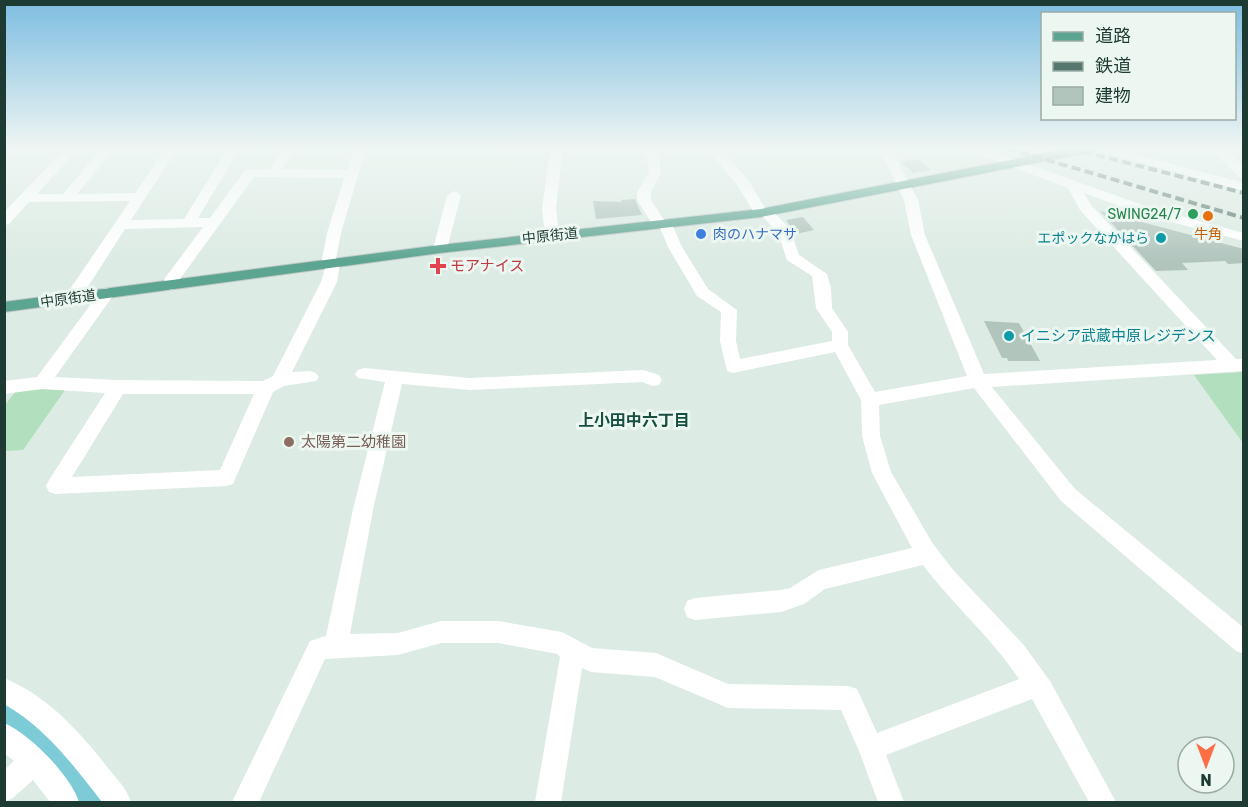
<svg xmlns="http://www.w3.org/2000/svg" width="1248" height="807" font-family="Rubik,'Noto Sans JP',sans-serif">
	<rect width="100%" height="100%" fill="#dcebe4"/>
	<g fill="#b2dfbd">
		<path d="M1243 372H1244L1243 443 1194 375Z"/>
		<path d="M38 389 65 390 23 450 5 451 4 406 16 391Z"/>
	</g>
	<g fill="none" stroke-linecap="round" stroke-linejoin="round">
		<path fill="#7dcbd7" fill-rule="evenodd" d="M4 691C43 707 102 763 114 802H65L32 759 4 738Z"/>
	</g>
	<g fill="#b1c5bd">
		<path d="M918 159 931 170 913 173 901 162Z"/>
		<path d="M635 199 642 215 596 219 593 201 621 202 622 200Z"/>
		<path d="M1100 211 1244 249V263L1228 264 1225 261 1182 263 1188 270 1156 271Z"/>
		<path d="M803 217 814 230 796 234 786 220Z"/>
		<path d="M984 321 1019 323 1040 361H1008L1007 358H1002Z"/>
	</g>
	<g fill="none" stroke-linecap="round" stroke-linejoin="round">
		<g stroke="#c0c8c6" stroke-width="2">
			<path id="major" d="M1071 148H1098L1092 152 761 217 440 253 4 312V302L440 245 761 209Z"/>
		</g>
		<g fill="#fff" fill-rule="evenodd">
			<path d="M66 148H79L37 194H63L102 148H115L77 194 135 193 166 148H178L131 220 184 219 228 148H240L198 218H210L245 170 270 169 283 148H295L282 169 347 170 354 148H366L341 233 336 259 340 263 337 282 292 372 310 371 316 373 319 377 316 381 284 386 273 392 233 484 226 486 56 494 49 492 46 486 49 480 105 393 42 389 4 394V381L37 377 102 289 107 288 115 293 55 377 118 380 263 381 273 376 321 282 325 268 321 264 327 233 344 178 254 177 180 279 176 288 171 290 163 285 165 278 203 227 125 229 78 302 72 303 64 298 130 201 29 202 9 224 4 225V212ZM123 394H254L220 470 72 477Z"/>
			<path d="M551 148H563L556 208 559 236 552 240 545 236 542 208Z"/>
			<path d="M646 148H658L661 172 651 192V200L664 220 670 221 672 224 682 247 708 289 737 310 736 341 740 359 832 341V332L816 308 812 276 787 260 778 233 763 217 756 216 738 186 707 148H720L749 181 765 208 771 209 790 229 799 255 827 274 831 288 832 308 848 332V345L875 392 967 376 911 235 904 200 884 159 876 148H889L896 158 918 200 925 235 984 374 1217 360 1080 210 1068 188 963 148H982L1151 208 1244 233V241L1141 214 1084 193 1091 205 1236 359H1244V371L992 387 1075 489 1244 628V654L1236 651 1061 501 974 388 879 405 880 436 891 472 933 544 954 571 1023 644 1050 681 1116 802H1089L1032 699 886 755 904 802H878L859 751 841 710 728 708 655 677 591 672 582 668 561 802H535L560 657 557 654 498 643H441L398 655 325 659 259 802H232L310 641 326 636 354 505 385 382 358 378 355 374 358 370 364 368 470 378 643 370 659 375 662 380 659 385 653 386 642 382 470 390 402 384 374 505 350 634 398 633 441 621H498L562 632 592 648 656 653 728 684 848 686 857 689 877 733 1019 679C992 638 953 605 923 565L825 589 804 604 781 612 695 620 687 617 684 609 687 601 695 598 781 590 790 588 819 570 912 548 872 473 862 436 861 400 835 352 733 373 727 371 720 341 721 312 697 296 668 247 660 228 654 227 637 200V192L649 172Z"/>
			<path d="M1089 148H1111L1244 183V191Z"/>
			<path d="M1210 148H1224L1244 167V178L1239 177Z"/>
			<path d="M454 191 461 195 447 249 440 253 435 252 433 249 447 195Z"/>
			<path d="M4 678C48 696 80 732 108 768 117 779 127 789 131 802H102C73 765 46 728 4 704Z"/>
			<path d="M4 723C30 734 71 776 79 802H50L33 780 13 798 4 802V770L14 761 4 753Z"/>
		</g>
		<use href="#major" fill="#5ca591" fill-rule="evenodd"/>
		<g stroke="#56776e" stroke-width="4" stroke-dasharray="9 4.5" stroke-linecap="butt">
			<path d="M1007 148 1244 218"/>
			<path d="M1070 148 1244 193"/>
		</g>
	</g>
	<linearGradient id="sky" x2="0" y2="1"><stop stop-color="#7dbde1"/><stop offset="0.57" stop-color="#eff6f3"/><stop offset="1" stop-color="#eff6f3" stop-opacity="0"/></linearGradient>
	<rect width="1248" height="261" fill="url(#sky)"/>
	<circle fill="#2e9e5b" stroke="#edf7f2" stroke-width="2" cx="1193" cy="214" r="6"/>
	<circle fill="#e8710a" stroke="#edf7f2" stroke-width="2" cx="1208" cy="216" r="6"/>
	<circle fill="#3f7fe0" stroke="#edf7f2" stroke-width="2" cx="701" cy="234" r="6"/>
	<g fill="#0f9aa8" stroke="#edf7f2" stroke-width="2">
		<circle cx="1161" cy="238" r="6"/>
		<circle cx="1009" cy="336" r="6"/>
	</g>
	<path fill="#e0444e" stroke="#edf7f2" stroke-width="2" d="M435 257h6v6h6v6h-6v6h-6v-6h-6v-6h6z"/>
	<circle fill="#8d6e63" stroke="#edf7f2" stroke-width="2" cx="289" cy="442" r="6"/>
	<g text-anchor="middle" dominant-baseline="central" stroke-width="6" stroke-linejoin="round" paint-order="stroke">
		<g font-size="14" fill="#27864d" stroke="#edf7f2" text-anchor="end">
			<text x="1181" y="214">SWING24/7</text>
		</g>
		<g font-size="14" fill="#366cbe" stroke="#edf7f2" text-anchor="start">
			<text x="713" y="234">肉のハナマサ</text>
		</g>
		<g font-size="14" fill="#c56008" stroke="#edf7f2">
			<text x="1208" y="234">牛角</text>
		</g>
		<g font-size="14" fill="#1d3b32" stroke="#edf7f2">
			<text transform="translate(550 236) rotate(-6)">中原街道</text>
			<text transform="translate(68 299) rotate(-8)">中原街道</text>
		</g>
		<g font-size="14" fill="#0d838f" stroke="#edf7f2" text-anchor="end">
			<text x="1149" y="238">エポックなかはら</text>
		</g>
		<g font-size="15" fill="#be3a42" stroke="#edf7f2" text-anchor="start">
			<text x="450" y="266">モアナイス</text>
		</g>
		<g font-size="15" fill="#0d838f" stroke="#edf7f2" text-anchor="start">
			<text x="1021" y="336">イニシア武蔵中原レジデンス</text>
		</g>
		<g font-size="15" fill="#785e54" stroke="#edf7f2" text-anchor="start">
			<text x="301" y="442">太陽第二幼稚園</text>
		</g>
		<g font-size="16" font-weight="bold" fill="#174f40" stroke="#edf7f2">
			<text x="634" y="420">上小田中六丁目</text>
		</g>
	</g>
	<rect width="1248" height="807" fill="none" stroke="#1d3b32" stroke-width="12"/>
	<rect x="1041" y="12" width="195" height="108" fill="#edf7f2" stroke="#9aaca5" stroke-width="1.5"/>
	<rect x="1053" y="32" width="30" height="9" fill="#5ca591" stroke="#9aaca5" stroke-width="1.5"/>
	<text x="1095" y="42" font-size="18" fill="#1d3b32">道路</text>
	<rect x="1053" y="62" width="30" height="9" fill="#56776e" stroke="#9aaca5" stroke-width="1.5"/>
	<text x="1095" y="72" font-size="18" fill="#1d3b32">鉄道</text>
	<rect x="1053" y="87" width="30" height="18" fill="#b1c5bd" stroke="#9aaca5" stroke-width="1.5"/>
	<text x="1095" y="102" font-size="18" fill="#1d3b32">建物</text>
	<g transform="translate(1206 765) rotate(180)"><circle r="28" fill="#edf7f2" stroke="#9aaca5" stroke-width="1.5"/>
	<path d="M0-4.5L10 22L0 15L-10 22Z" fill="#ff6f46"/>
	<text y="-9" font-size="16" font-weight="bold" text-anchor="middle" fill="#1d3b32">N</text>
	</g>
</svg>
